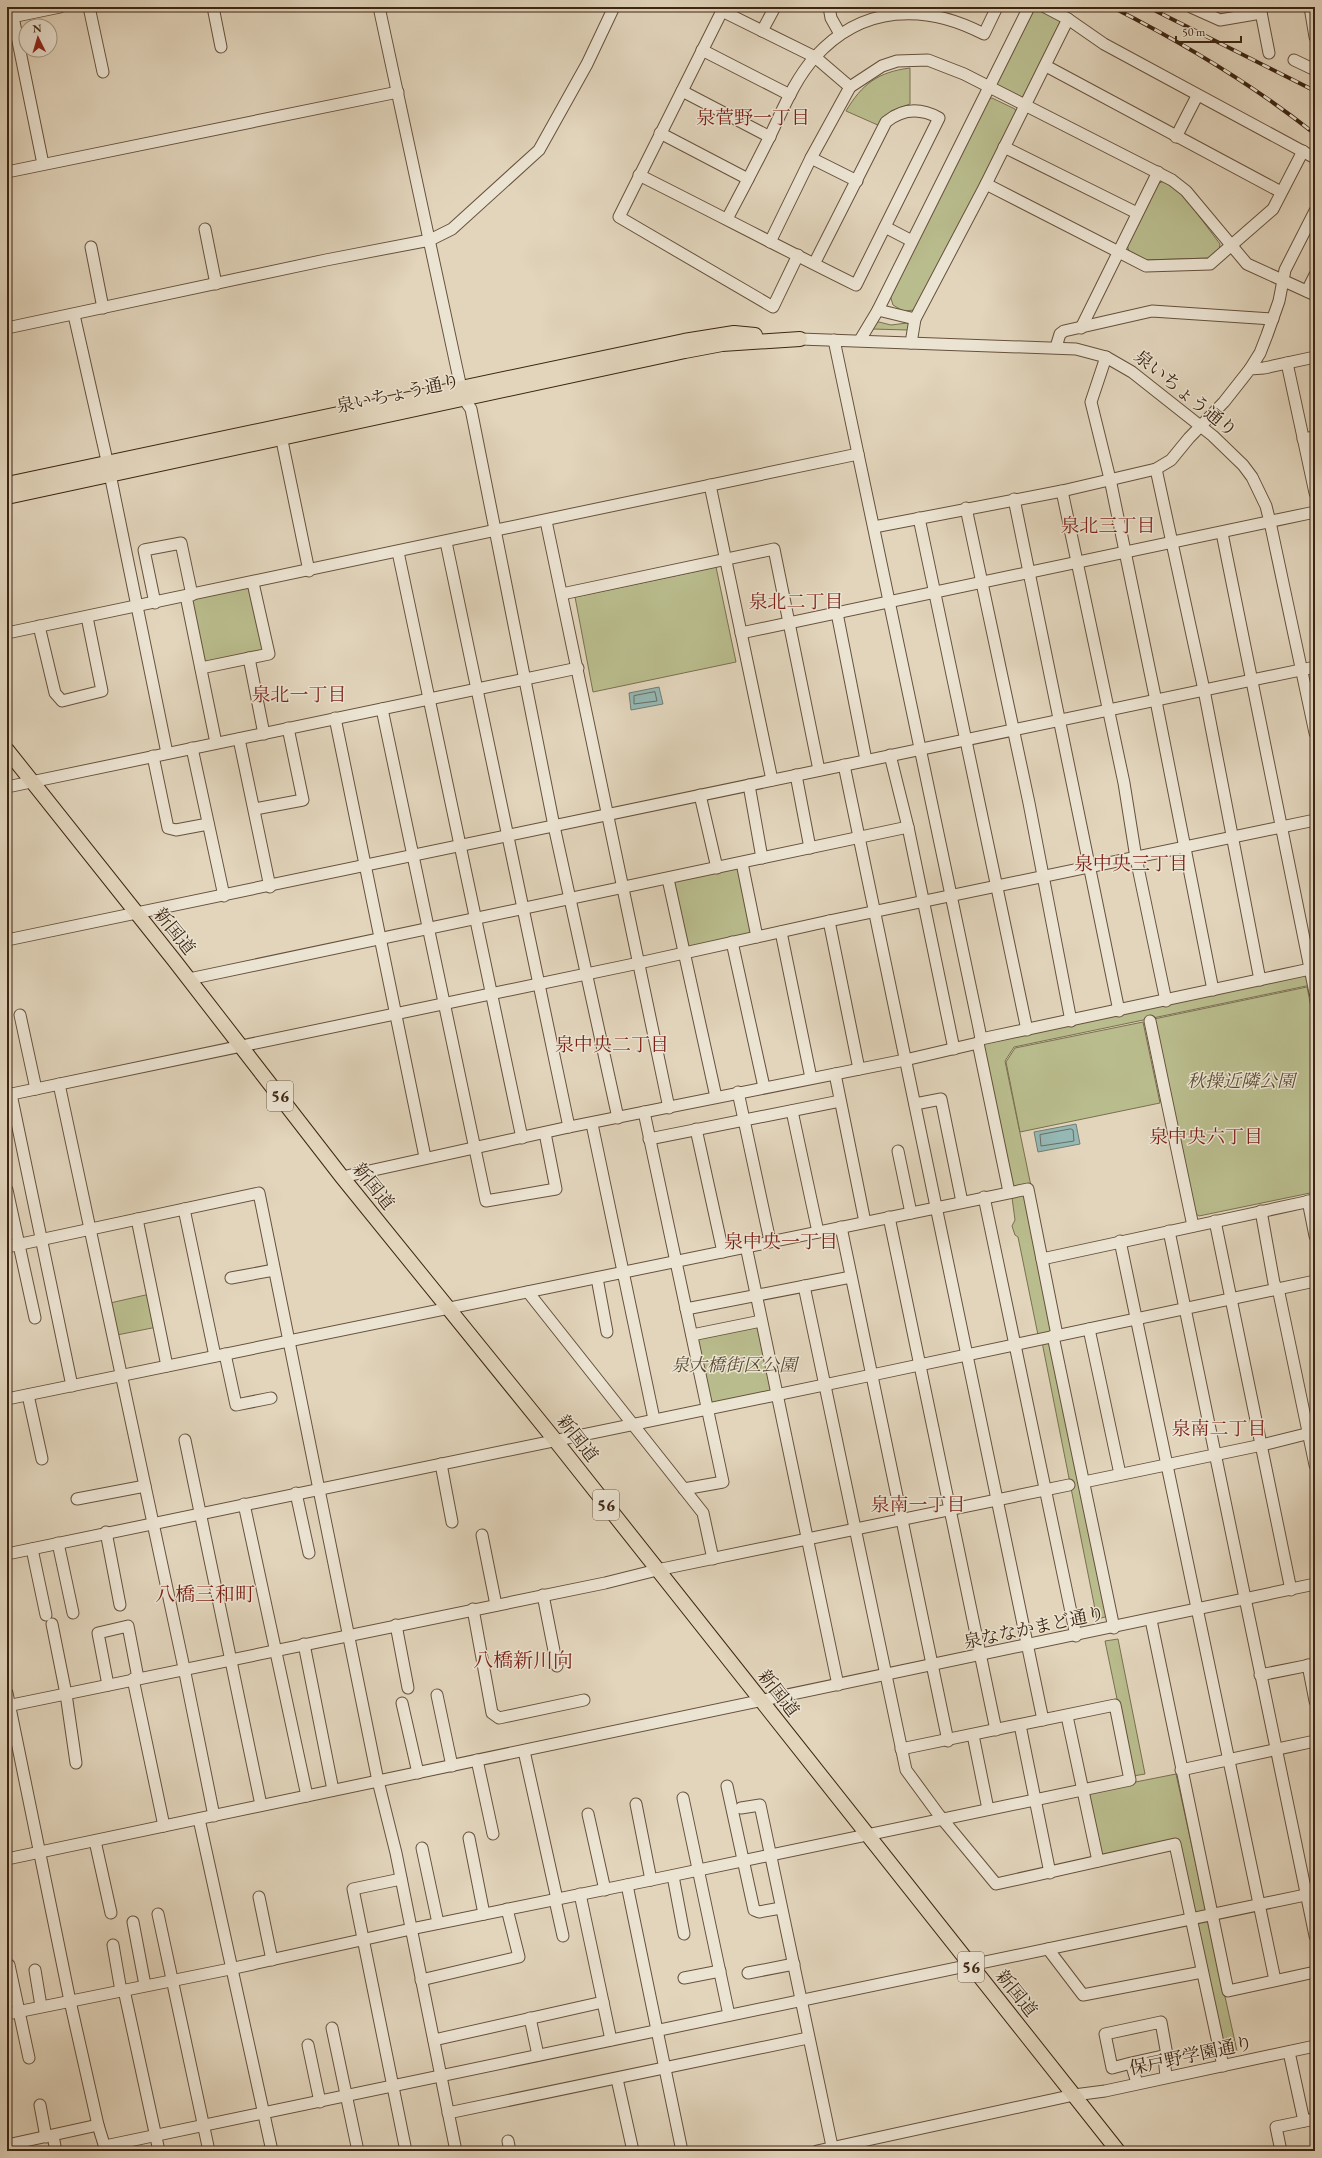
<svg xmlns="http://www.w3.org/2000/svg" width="1322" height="2158" font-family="'EB Garamond','Noto Serif JP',serif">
	<rect width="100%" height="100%" fill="#e2d5bc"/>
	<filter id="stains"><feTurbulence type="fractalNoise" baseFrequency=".005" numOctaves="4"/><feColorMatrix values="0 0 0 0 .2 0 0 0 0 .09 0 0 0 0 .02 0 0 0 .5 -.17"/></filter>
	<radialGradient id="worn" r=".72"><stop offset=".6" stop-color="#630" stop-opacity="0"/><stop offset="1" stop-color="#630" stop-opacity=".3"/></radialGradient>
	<g fill="#b9bc8d" stroke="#7a7050">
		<path d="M1036 7 1061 21V26L1025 97 1022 98 996 85 995 82 1032 8Z"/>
		<path d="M910 68V104L891 111 880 126 846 111C862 84 878 72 910 68Z"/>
		<path d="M992 98 1015 109 1017 115 915 310 903 311 893 305 890 295 986 99Z"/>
		<path d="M1164 181 1181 192 1220 244 1219 251 1210 258 1145 260 1129 251 1127 245 1157 184Z"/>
		<path d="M875 321 891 325 907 323 910 325 908 330 872 329Z"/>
		<path d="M716 567 736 662 593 692 575 597Z"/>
		<path d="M249 587 265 650 205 663 190 601 192 599Z"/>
		<path d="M737 867 740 870 753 930 751 935 688 947 674 880Z"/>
		<path d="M1308 973 1311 985 1014 1047 1005 1061 1031 1186 1051 1332 1038 1335 1018 1237 1015 1235 1012 1226 1015 1220 1011 1190 981 1042Z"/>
		<path d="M1307 987 1315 1027V1192L1199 1216 1195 1213 1154 1019Z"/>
		<path d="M1143 1022 1160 1103 1020 1132 1006 1062 1015 1048Z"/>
		<path d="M150 1294 157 1327 117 1335 110 1303Z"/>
		<path d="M757 1325 771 1391 711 1403 697 1337Z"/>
		<path d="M1052 1341 1109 1616 1097 1619 1042 1342Z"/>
		<path d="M1118 1639 1145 1774 1133 1776 1105 1641Z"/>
		<path d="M1176 1774 1237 2051 1229 2053 1225 2050 1179 1839 1104 1855 1100 1852 1088 1794 1090 1791Z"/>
	</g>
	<g fill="#95b8b4" stroke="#717d73">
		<path d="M659 687 663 704 631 710 629 693Z"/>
		<path d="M1076 1124 1080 1144 1038 1152 1034 1132Z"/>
	</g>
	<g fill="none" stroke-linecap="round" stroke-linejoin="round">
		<g stroke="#686e63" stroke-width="1">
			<path d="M655 692 657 701 634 704V696Z"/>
			<path d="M1071 1129 1073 1130 1074 1141 1041 1146 1040 1135Z"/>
		</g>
		<g stroke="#66513c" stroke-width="13">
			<g id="minor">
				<path d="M11 7 43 164"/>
				<path d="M89 7 103 72"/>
				<path d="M213 7 221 47"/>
				<path d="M379 7 461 388 464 399 471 409 554 826 618 1118"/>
				<path d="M724 7 619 217 773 307 798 255"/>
				<path d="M829 7 831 18 840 34"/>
				<path d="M1045 7 1068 19 1104 44 1315 158"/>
				<path d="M1191 7 1220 20 1261 13"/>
				<path d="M1260 7 1269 53"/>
				<path d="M1310 7 1315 37"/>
				<path d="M722 11 815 57 850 87"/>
				<path d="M7 18 60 7"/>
				<path d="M762 31 775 7"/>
				<path d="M702 50 790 95"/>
				<path d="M1294 60 1315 70"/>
				<path d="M1046 66 1281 192"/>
				<path d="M682 91 770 137"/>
				<path d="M660 133 748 179"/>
				<path d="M1176 137 1197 96"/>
				<path d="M1004 147 1137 213"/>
				<path d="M811 158 857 181"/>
				<path d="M7 172 398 92"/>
				<path d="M639 175C711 211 783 249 856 285L939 118C921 108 903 108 886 122L814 264"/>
				<path d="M986 184 1146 266 1210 264 1273 209 1303 151"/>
				<path d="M727 219C742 191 756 164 770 136 783 109 795 79 815 57 862 5 925 3 984 34L997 7"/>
				<path d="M885 227 912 241"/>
				<path d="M205 229 216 284"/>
				<path d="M770 242 811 158 850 87 882 66 897 61 928 60 964 74 1172 180 1186 191 1247 264 1315 295"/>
				<path d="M91 247 103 308"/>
				<path d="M1307 291 1315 275"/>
				<path d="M878 310 915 319"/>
				<path d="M74 315 110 474 167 753"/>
				<path d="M7 328 326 260 430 240 452 229 539 150 587 64 614 7"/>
				<path d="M1081 328 1158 172"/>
				<path d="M800 339 1076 349 1106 357 1132 372 1213 436 1243 465 1252 477 1266 506 1270 522 1315 733"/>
				<path d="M834 340 979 1028 981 1039 978 1043 1009 1192"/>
				<path d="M860 340 878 310 1029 7"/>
				<path d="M911 343 915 319 986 184 1068 19"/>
				<path d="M1056 347 1060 334 1064 331 1152 311 1273 319"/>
				<path d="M1106 357 1091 402 1110 479 1156 701 1213 990"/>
				<path d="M1287 363 1315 493"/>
				<path d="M1250 369 1260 353 1267 335 1279 301 1285 270 1315 211"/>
				<path d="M280 431 309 571"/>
				<path d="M1303 439 1315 437"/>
				<path d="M1156 469 1204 690 1260 980"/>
				<path d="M710 485 772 780"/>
				<path d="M1062 491 1124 783 1136 858 1166 1001"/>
				<path d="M1014 499 1119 1011"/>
				<path d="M966 508 1029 803 1071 1021"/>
				<path d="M919 518 1027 1030"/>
				<path d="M546 521 669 1108"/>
				<path d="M874 527 1062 491 1156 469 1171 460 1189 438 1224 402 1250 369 1264 368 1315 357"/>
				<path d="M1222 533 1315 993"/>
				<path d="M446 542 569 1127"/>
				<path d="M398 552 522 1138"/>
				<path d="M562 594 774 549 819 770"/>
				<path d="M186 596 216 743"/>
				<path d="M155 603 144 550 181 543 192 595"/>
				<path d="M837 613 866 760"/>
				<path d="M39 626 55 693 62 701 102 691 87 617"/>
				<path d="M7 633 858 454"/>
				<path d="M741 633 1315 512"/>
				<path d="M249 658 264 734"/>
				<path d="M201 668 269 654 253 583"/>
				<path d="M382 709 486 1201 556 1189 545 1133"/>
				<path d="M335 718 425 1157"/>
				<path d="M239 739 270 887"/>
				<path d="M192 748 224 896"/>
				<path d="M890 755 908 827 954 1049"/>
				<path d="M153 756 168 828 176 830 208 824"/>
				<path d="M844 765 1043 1720"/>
				<path d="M796 775 810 848"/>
				<path d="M749 785 762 858"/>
				<path d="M7 787 578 668"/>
				<path d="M700 795 717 868"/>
				<path d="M255 809 303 800 288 728"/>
				<path d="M742 863 757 937"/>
				<path d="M668 879 716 1097"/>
				<path d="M829 921 859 1069"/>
				<path d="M781 932 811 1078"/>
				<path d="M7 940 1315 667"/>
				<path d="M732 942 764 1087"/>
				<path d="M189 979 908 827"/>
				<path d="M20 1015 36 1089"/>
				<path d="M1150 1021 1193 1226"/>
				<path d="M981 1039 1310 969"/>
				<path d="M835 1074 865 1222"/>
				<path d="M59 1084 184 1668 214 1816"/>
				<path d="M738 1092 770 1241"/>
				<path d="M11 1094 72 1386"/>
				<path d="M7 1095 639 963 829 921 1315 820"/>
				<path d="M915 1104 941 1099 962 1202"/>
				<path d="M792 1111 818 1232"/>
				<path d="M644 1112 723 1482 684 1489"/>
				<path d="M592 1124 654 1419"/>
				<path d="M696 1129 723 1252"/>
				<path d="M649 1139 840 1101"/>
				<path d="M898 1151 911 1213"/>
				<path d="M342 1177 569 1127 905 1060 978 1043"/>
				<path d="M7 1190 35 1318"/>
				<path d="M984 1197 1076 1636"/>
				<path d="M1308 1201 1315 1236"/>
				<path d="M184 1209 215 1356"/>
				<path d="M1261 1211 1274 1283 1279 1293 1315 1465"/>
				<path d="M889 1217 996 1730"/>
				<path d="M137 1219 167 1366"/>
				<path d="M1215 1221 1291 1590"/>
				<path d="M841 1227 948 1741"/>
				<path d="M1169 1231 1315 1936"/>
				<path d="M1120 1241 1275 1980"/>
				<path d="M746 1246 838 1685"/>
				<path d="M7 1247 259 1193 378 1781 396 1853 456 2151"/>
				<path d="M1042 1259 1315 1200"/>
				<path d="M231 1278 274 1270"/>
				<path d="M597 1278 607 1332"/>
				<path d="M804 1286 906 1770 939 1815 996 1884 1175 1844 1223 2066"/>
				<path d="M528 1292 703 1513 713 1559"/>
				<path d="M686 1309 851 1277"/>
				<path d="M1089 1329 1120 1474"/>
				<path d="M692 1335 761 1321"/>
				<path d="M1053 1336 1114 1628"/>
				<path d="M225 1354 236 1405 271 1398"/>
				<path d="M28 1395 42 1459"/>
				<path d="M7 1399 1028 1189 1057 1335"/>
				<path d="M185 1440 261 1805"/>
				<path d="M441 1464 452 1522"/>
				<path d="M1084 1482 1262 1445 1314 1432"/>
				<path d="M296 1493 309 1553"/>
				<path d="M77 1499 145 1486"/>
				<path d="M244 1504 307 1796"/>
				<path d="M106 1532 120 1605"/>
				<path d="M482 1535 496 1605"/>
				<path d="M58 1543 73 1613"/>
				<path d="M32 1549 46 1615"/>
				<path d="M7 1554 872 1375 1315 1281"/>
				<path d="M543 1595 557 1666"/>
				<path d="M473 1609 492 1713 499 1718 584 1700"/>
				<path d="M1151 1620 1228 1991 1315 1972"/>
				<path d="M52 1624 66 1694 76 1763"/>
				<path d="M396 1625 408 1688"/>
				<path d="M304 1644 333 1790"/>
				<path d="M1308 1665 1315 1701"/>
				<path d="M1260 1675 1315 1664"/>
				<path d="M133 1679 164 1826"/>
				<path d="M108 1685 98 1633 128 1626 138 1678"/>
				<path d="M7 1693 70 2001 98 2125 106 2151"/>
				<path d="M437 1695 452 1766"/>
				<path d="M402 1703 418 1773"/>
				<path d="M7 1706 605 1583 657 1570 1069 1485"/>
				<path d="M1067 1716 1098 1861"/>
				<path d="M1020 1725 1050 1873"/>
				<path d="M973 1735 988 1809"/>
				<path d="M524 1751 557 1899"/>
				<path d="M477 1760 493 1834"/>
				<path d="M1181 1770 1315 1741"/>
				<path d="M727 1786 754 1910 759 1912 781 1908"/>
				<path d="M683 1798 729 2015"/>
				<path d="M636 1804 651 1880"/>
				<path d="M741 1808 760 1805 833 2151"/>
				<path d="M588 1814 605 1890"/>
				<path d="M199 1819 272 2151"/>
				<path d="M469 1838 484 1914"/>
				<path d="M95 1841 111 1913"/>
				<path d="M422 1848 438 1923"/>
				<path d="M7 1859 1315 1584"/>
				<path d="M673 1876 684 1934"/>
				<path d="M401 1879 353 1889 406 2151"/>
				<path d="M627 1885 682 2151"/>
				<path d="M259 1897 272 1960"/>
				<path d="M555 1900 563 1936"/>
				<path d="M158 1914 209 2151"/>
				<path d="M133 1922 145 1985"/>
				<path d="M113 1945 121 1991"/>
				<path d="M1048 1949 1083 1995 1202 1972"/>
				<path d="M9 1965 29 2058"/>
				<path d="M35 1970 41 2006"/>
				<path d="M748 1973 794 1964"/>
				<path d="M684 1978 720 1971"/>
				<path d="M421 1980 519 1957 507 1909"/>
				<path d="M124 1990 159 2151"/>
				<path d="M603 2002 611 2040"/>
				<path d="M7 2014 230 1969 411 1929 651 1880 1130 1780 1115 1705 901 1749"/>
				<path d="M530 2018 538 2055"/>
				<path d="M332 2028 358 2151"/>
				<path d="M434 2040 603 2002 580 1894"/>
				<path d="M308 2045 320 2102"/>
				<path d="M1289 2052 1304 2121"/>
				<path d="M1164 2056 1166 2077"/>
				<path d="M1131 2063 1167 2055 1161 2022 1105 2034 1112 2068 1131 2063 1137 2083"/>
				<path d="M617 2079 633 2151"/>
				<path d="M40 2105 46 2137"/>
				<path d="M448 2113 808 2038"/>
				<path d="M53 2136 56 2151"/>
				<path d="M508 2141 510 2151"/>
				<path d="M7 2145 98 2125"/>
				<path d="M105 2146 1315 1893"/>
				<path d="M817 2151 1074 2095 1105 2091 1315 2046"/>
				<path d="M1281 2151 1276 2127 1315 2119"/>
			</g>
		</g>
		<g stroke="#3c2512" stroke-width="16">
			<g id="major">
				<path d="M7 484 684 341 734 333 755 335"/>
				<path d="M7 497 685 351 722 344 800 339"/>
				<path d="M7 750 174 960 342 1177 555 1440 1118 2151"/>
			</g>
		</g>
		<use href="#minor" stroke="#ece4d3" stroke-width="11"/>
		<use href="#major" stroke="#e2d5bc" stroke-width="14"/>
		<g stroke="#3c2512" stroke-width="4">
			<g id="rail">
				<path d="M1112 7C1183 43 1252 84 1315 134"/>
				<path d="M1148 7 1315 91"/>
			</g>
		</g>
		<use href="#rail" stroke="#ece4d3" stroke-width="2.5" stroke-dasharray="8" stroke-linecap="butt"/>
	</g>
	<g text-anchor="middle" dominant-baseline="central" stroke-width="3" stroke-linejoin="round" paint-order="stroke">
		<g fill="#ece4d3" stroke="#715e4c" stroke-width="1">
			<rect x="267" y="1081" width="26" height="30" rx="3"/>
			<rect x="593" y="1490" width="26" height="30" rx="3"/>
			<rect x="958" y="1952" width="26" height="30" rx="3"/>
		</g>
		<g font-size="17" font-weight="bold" fill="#3c2512">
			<text x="280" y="1096">56</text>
			<text x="606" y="1505">56</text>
			<text x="971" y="1967">56</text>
		</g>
		<g font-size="18" fill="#3c2512" stroke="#ece4d3">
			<text transform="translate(398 393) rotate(-12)">泉いちょう通り</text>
			<text transform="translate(1186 393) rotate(39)">泉いちょう通り</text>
			<text transform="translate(175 931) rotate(51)">新国道</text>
			<text transform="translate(374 1186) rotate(51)">新国道</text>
			<text transform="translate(578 1438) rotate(52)">新国道</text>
			<text transform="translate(1034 1627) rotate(-12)">泉ななかまど通り</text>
			<text transform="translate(779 1693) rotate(52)">新国道</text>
			<text transform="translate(1017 1993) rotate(51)">新国道</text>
			<text transform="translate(1191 2055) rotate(-12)">保戸野学園通り</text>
		</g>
		<g font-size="18" font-style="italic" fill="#5b4b31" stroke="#ece4d3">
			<text x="1241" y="1080">秋操近隣公園</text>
			<text x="734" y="1364">泉大橋街区公園</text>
		</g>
		<g font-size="19" fill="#7a1f14" stroke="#ece4d3">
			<text x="753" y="117">泉菅野一丁目</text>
			<text x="1108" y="525">泉北三丁目</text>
			<text x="796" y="601">泉北二丁目</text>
			<text x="299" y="694">泉北一丁目</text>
			<text x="1131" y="863">泉中央三丁目</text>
			<text x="612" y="1044">泉中央二丁目</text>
			<text x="1206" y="1136">泉中央六丁目</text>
			<text x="781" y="1241">泉中央一丁目</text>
			<text x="1219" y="1428">泉南二丁目</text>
			<text x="918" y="1504">泉南一丁目</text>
		</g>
		<g font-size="20" fill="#7a1f14" stroke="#ece4d3">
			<text x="205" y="1594">八橋三和町</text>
			<text x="523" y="1660">八橋新川向</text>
		</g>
	</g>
	<rect width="1322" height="2158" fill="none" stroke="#e2d5bc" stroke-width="24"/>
	<rect x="8" y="8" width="1306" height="2142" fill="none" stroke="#3c2512" stroke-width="2"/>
	<rect x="12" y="12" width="1298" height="2134" fill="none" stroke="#3c2512"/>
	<g transform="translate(38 38) rotate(355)"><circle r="19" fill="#ece4d3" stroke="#a69886"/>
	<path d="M0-3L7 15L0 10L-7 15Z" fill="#8f2418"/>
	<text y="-6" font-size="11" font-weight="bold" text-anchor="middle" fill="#3c2512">N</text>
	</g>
	<path d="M1176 36v6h65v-6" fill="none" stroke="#3c2512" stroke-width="2"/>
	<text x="1182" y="36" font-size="12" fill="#3c2512" stroke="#ece4d3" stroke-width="3" paint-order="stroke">50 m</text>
	<rect width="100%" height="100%" filter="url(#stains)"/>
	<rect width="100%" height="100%" fill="url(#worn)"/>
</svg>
